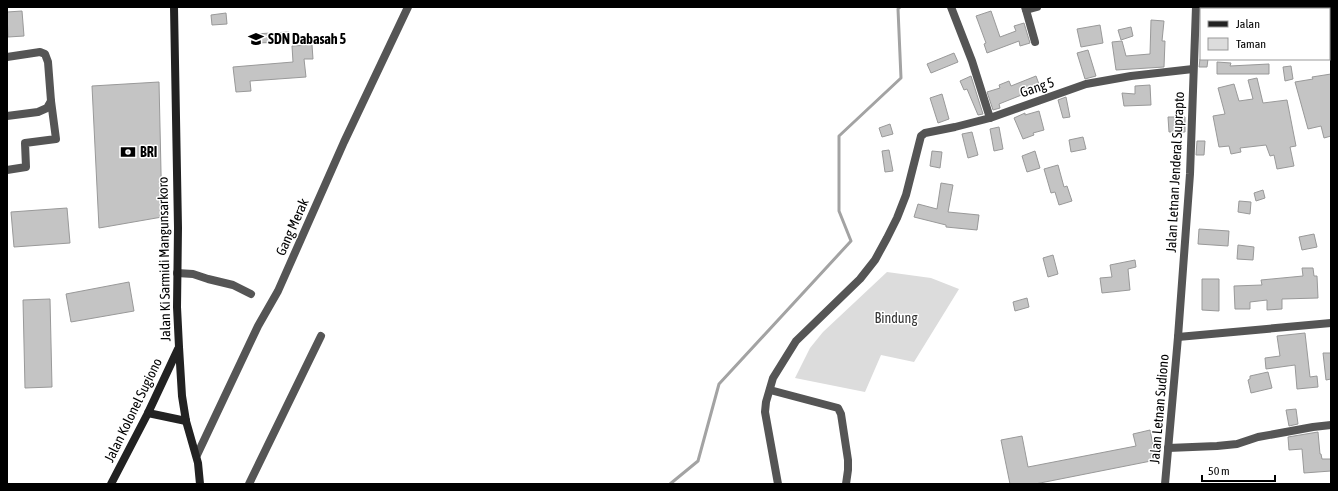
<svg xmlns="http://www.w3.org/2000/svg" width="1338" height="491" font-family="'Asap Condensed',sans-serif">
	<rect width="100%" height="100%" fill="#fff"/>
	<path fill="#dcdcdc" d="M887 272 931 278 959 289 914 362 881 355 865 392 795 378 810 348 823 332Z"/>
	<g fill="none" stroke-linecap="round" stroke-linejoin="round">
		<path stroke="#a3a3a3" stroke-width="3" d="M670 484 698 461 719 384 851 241 839 211V136L901 78 898 9 900 7"/>
	</g>
	<g fill="#c4c4c4" stroke="#999">
		<path d="M22 11 24 36 8 37 7 12Z"/>
		<path d="M991 11 1000 37 1016 31 1014 26 1024 23 1030 43 1020 46 1019 41 987 53 984 44 986 43 976 16Z"/>
		<path d="M226 13 227 24 212 25 211 15Z"/>
		<path d="M1151 20 1164 21 1162 41H1165L1164 67 1116 70 1112 42 1122 41 1126 56 1150 54Z"/>
		<path d="M1100 25 1103 43 1081 47 1077 29Z"/>
		<path d="M1131 27 1133 36 1121 40 1118 30Z"/>
		<path d="M289 32 290 42 255 43 254 34Z"/>
		<path d="M312 45 313 59H304L306 77 250 81 251 91 236 92 233 67 293 62 292 46Z"/>
		<path d="M1088 50 1096 76 1085 79 1077 53Z"/>
		<path d="M954 53 958 62 931 73 927 64Z"/>
		<path d="M1200 59H1208L1207 67H1199Z"/>
		<path d="M1217 62 1231 63 1230 66 1269 64V74H1217Z"/>
		<path d="M1291 66 1293 79 1285 81 1283 67Z"/>
		<path d="M1331 74V136L1324 138 1321 126 1308 129 1295 82 1313 79 1312 77Z"/>
		<path d="M971 76 983 114 978 115 967 89 964 90 960 81Z"/>
		<path d="M1036 76 1040 87 1032 90 1033 92 1024 95V94L999 104 1000 108 993 110 987 92 1000 88 999 85 1009 81 1011 86Z"/>
		<path d="M1257 78 1263 103 1287 100 1296 146 1290 147 1294 166 1277 169 1274 155 1270 156 1266 145 1240 148 1241 152 1231 154 1229 146 1219 147 1213 116 1225 114 1218 88 1234 84 1239 101 1253 99 1248 80Z"/>
		<path d="M159 82 162 217 99 228 92 86Z"/>
		<path d="M1150 85 1151 105 1124 106 1122 93 1135 94V86Z"/>
		<path d="M942 94 949 119 938 123 930 98Z"/>
		<path d="M1066 97 1070 117 1063 118 1058 100Z"/>
		<path d="M1039 111 1044 130 1033 133 1034 135 1023 139 1014 118 1025 113V115Z"/>
		<path d="M1168 117H1185V132H1169Z"/>
		<path d="M890 124 893 134 882 137 879 128Z"/>
		<path d="M999 127 1003 149 994 151 990 129Z"/>
		<path d="M972 132 978 155 968 158 962 134Z"/>
		<path d="M1083 137 1086 149 1071 152 1069 140Z"/>
		<path d="M1197 141H1205L1204 155H1196Z"/>
		<path d="M889 150 893 171 885 172 882 151Z"/>
		<path d="M932 151 942 152 940 168 930 166Z"/>
		<path d="M1035 151 1040 168 1027 172 1022 156Z"/>
		<path d="M1058 165 1064 187 1067 186 1072 201 1059 205 1055 192 1051 193 1044 169Z"/>
		<path d="M941 183 953 185 948 212 979 215 977 230 946 227V225L914 217 918 204 937 209Z"/>
		<path d="M1263 190 1265 198 1256 201 1254 193Z"/>
		<path d="M1239 201 1251 202 1250 214 1238 212Z"/>
		<path d="M67 208 70 243 14 247 11 212Z"/>
		<path d="M1199 229 1229 231 1228 246 1198 244Z"/>
		<path d="M1314 234 1317 247 1302 250 1299 237Z"/>
		<path d="M1238 245 1254 247 1253 260 1237 259Z"/>
		<path d="M1053 255 1058 274 1048 277 1043 258Z"/>
		<path d="M1135 260 1136 267 1128 269 1130 290 1102 293 1100 278 1112 277 1110 265Z"/>
		<path d="M1302 268H1313L1314 276H1317L1318 298 1282 299V309L1267 310V300L1250 302V309H1235L1234 286 1262 285 1261 280 1303 276Z"/>
		<path d="M1202 279H1219V311L1202 310Z"/>
		<path d="M129 282 134 311 71 322 66 294Z"/>
		<path d="M1027 298 1029 307 1015 311 1013 302Z"/>
		<path d="M50 299 52 387 25 388 23 300Z"/>
		<path d="M1305 333 1310 377 1317 376 1318 387 1297 389 1295 365 1266 369 1265 358 1280 356 1277 336Z"/>
		<path d="M1323 353H1331V379L1326 380Z"/>
		<path d="M1268 372 1272 388 1251 393 1248 380 1250 379V376Z"/>
		<path d="M1296 409 1298 424 1289 426 1286 410Z"/>
		<path d="M1150 430 1156 460 1035 484H1010L1001 440 1022 436 1028 467 1136 446 1133 434Z"/>
		<path d="M1318 432 1320 454H1321L1322 459H1331V471L1304 473 1302 449 1289 450 1288 437Z"/>
	</g>
	<g fill="none" stroke-linecap="round" stroke-linejoin="round">
		<g stroke="#555" stroke-width="8">
			<path d="M951 7 972 61 990 118"/>
			<path d="M1025 7 1026 10 1037 7"/>
			<path d="M1026 10 1035 42"/>
			<path d="M7 57 40 52 45 54 48 62 51 101 47 108 38 112 7 116"/>
			<path d="M7 170 26 167 25 143 56 139 51 101"/>
			<path d="M177 273 193 274 208 279 233 285 251 294"/>
			<path d="M770 390 838 408 841 414 848 460V470L846 484"/>
			<path d="M1168 448 1217 446 1237 444 1258 437 1313 427 1331 425"/>
			<path d="M197 455 258 326 278 291 344 142 408 7"/>
			<path d="M249 484 321 336"/>
			<path d="M778 484 765 412 766 402 773 378 796 341 860 279 875 260 887 238 897 218 906 195 921 136 925 133 955 127 990 118 1086 84 1131 76 1193 69"/>
		</g>
		<g stroke="#555" stroke-width="8">
			<path d="M1178 337 1331 323"/>
			<path d="M1165 484 1178 337 1190 174 1196 7"/>
		</g>
		<g stroke="#222" stroke-width="8">
			<path d="M174 7 178 228 177 307 179 347 182 396 186 421 198 463 200 484"/>
			<path d="M148 413 186 421"/>
			<path d="M111 484 148 413 178 349"/>
		</g>
	</g>
	<defs>
		<g id="school-bare" transform="scale(1.2)"><path d="M0-5L7-2L0 1L-7-2ZM-4 1L0 2.5L4 1V4Q0 6-4 4Z" fill="#000" stroke="#fff" stroke-width="2.5" paint-order="stroke"/></g>
		<g id="bank-bare" transform="scale(1.2)"><path d="M-6-4H6V4H-6ZM0-2.3a2.3 2.3 0 1 0 0 4.6a2.3 2.3 0 1 0 0-4.6Z" fill="#000" stroke="#fff" stroke-width="2.5" paint-order="stroke"/></g>
	</defs>
	<g fill-rule="evenodd">
		<use href="#school-bare" x="256" y="39"/>
		<use href="#bank-bare" x="128" y="152"/>
	</g>
	<g text-anchor="middle" dominant-baseline="central" stroke-width="3" stroke-linejoin="round" paint-order="stroke">
		<g font-size="14" font-weight="bold" fill="#000" stroke="#fff" text-anchor="start">
			<text x="268" y="39">SDN Dabasah 5</text>
			<text x="140" y="152">BRI</text>
		</g>
		<g font-size="14" fill="#000" stroke="#fff">
			<text transform="translate(1037 87) rotate(-19)">Gang 5</text>
			<text transform="translate(1175 172) rotate(-87)">Jalan Letnan Jenderal Suprapto</text>
			<text transform="translate(292 227) rotate(-66)">Gang Merak</text>
			<text transform="translate(164 259) rotate(-91)">Jalan Ki Sarmidi Mangunsarkoro</text>
			<text transform="translate(1159 409) rotate(-85)">Jalan Letnan Sudiono</text>
			<text transform="translate(133 410) rotate(-64)">Jalan Kolonel Sugiono</text>
		</g>
		<g font-size="14" fill="#333" stroke="#fff">
			<text x="896" y="318">Bindung</text>
		</g>
	</g>
	<rect width="1338" height="491" fill="none" stroke="#000000" stroke-width="16"/>
	<rect x="1200" y="8" width="130" height="52" fill="#ffffff" stroke="#999999"/>
	<rect x="1208" y="21" width="20" height="6" fill="#222222" stroke="#999999"/>
	<text x="1236" y="28" font-size="12" fill="#000000">Jalan</text>
	<rect x="1208" y="38" width="20" height="12" fill="#dcdcdc" stroke="#999999"/>
	<text x="1236" y="48" font-size="12" fill="#000000">Taman</text>
	<path d="M1202 475v6h73v-6" fill="none" stroke="#000000" stroke-width="2"/>
	<text x="1208" y="475" font-size="12" fill="#000000" stroke="#ffffff" stroke-width="3" paint-order="stroke">50 m</text>
</svg>
